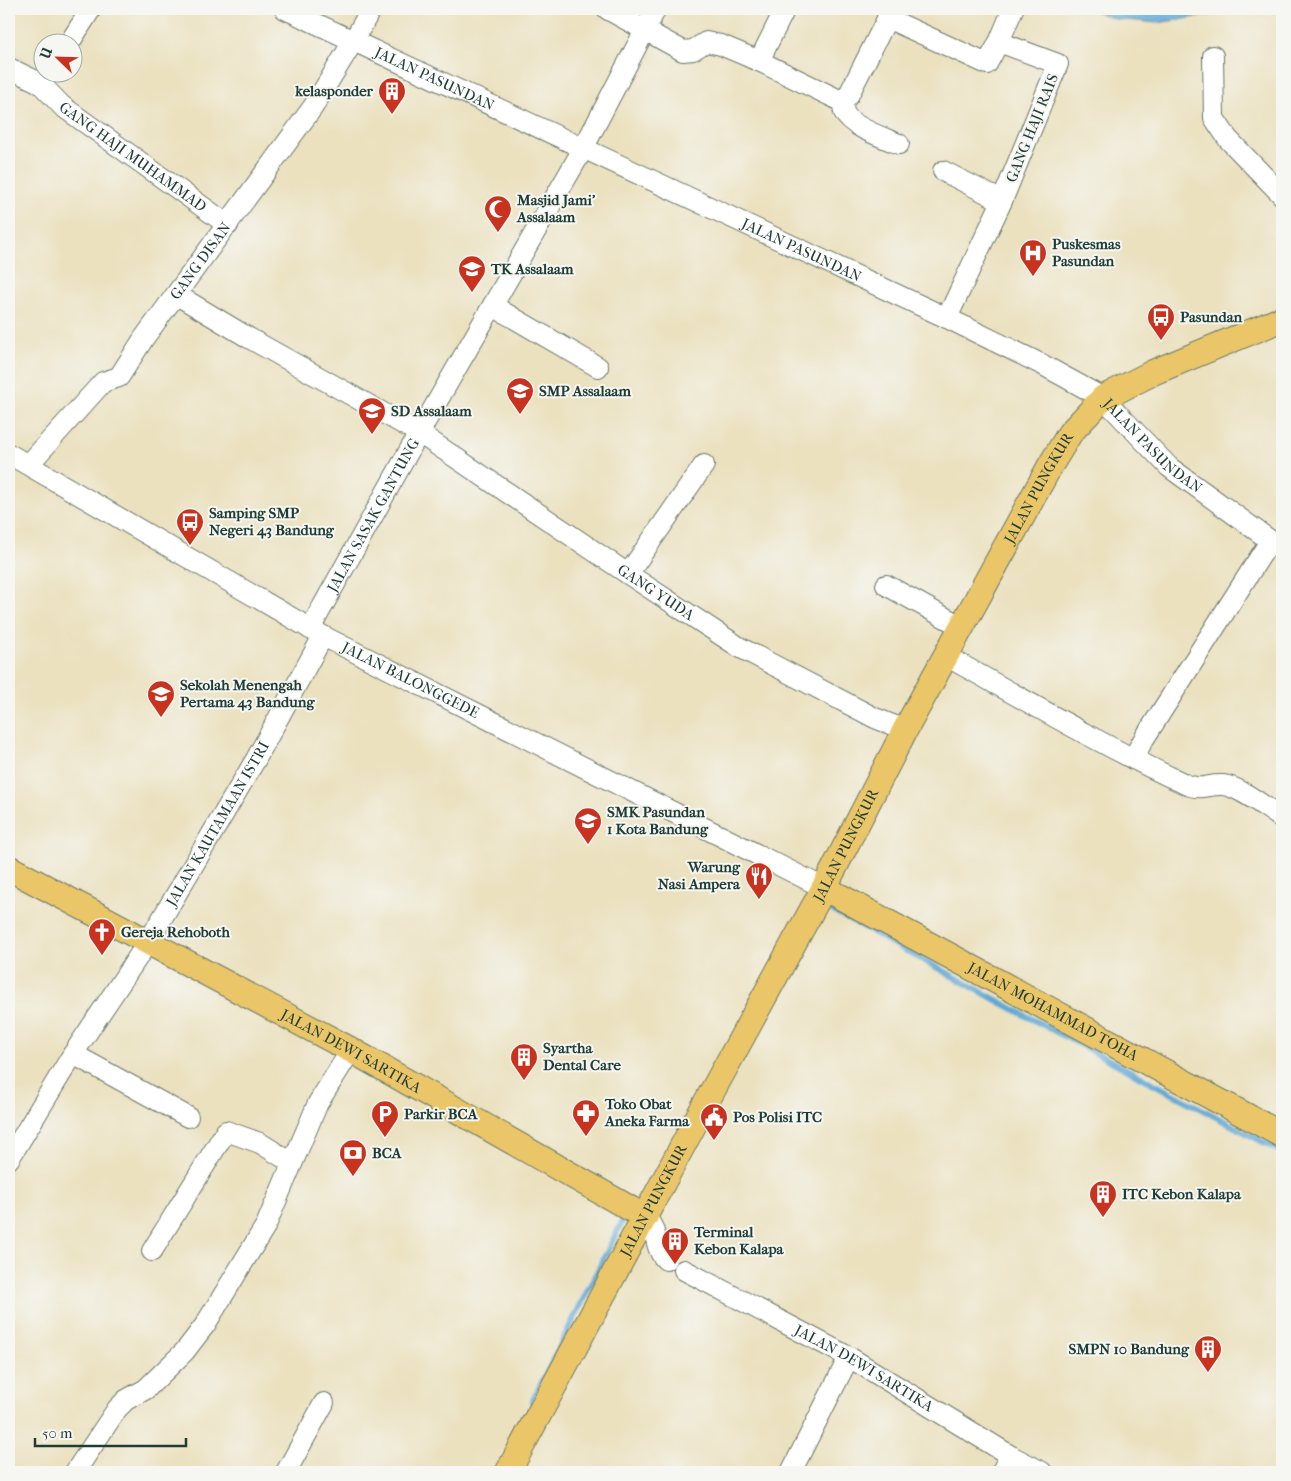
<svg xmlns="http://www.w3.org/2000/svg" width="1291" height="1481" font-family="'IM FELL French Canon',serif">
	<rect width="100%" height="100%" fill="#f6f6f2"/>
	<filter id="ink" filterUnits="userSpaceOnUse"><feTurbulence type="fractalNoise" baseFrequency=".02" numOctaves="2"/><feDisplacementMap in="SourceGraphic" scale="10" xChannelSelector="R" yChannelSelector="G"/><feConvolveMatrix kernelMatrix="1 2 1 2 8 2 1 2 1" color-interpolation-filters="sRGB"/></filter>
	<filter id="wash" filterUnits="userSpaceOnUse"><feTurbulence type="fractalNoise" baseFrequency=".0096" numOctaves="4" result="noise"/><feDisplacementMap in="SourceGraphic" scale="20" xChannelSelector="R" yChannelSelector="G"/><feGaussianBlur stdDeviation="1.12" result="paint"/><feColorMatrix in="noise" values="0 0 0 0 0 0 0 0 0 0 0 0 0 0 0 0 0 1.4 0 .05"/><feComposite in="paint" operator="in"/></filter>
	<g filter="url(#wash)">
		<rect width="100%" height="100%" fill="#ebe1bf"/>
		<path fill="#5ea8d6" stroke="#3e7285" d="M1088 9H1252L1157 23 1115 19Z"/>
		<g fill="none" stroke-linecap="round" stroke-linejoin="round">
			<g stroke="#5ea8d6" stroke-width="6">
				<path d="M821 904 998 1001 1282 1152"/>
				<path d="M532 1402 625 1216"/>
			</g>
		</g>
	</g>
	<g filter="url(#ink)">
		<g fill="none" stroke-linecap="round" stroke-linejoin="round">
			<g stroke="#667665" stroke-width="22">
				<g id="minor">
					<path id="s1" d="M285 9 947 318 1043 365 1103 398 1169 467 1282 549"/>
					<path d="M607 9 683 51 693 50 706 42 721 45 759 61 837 99 843 100"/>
					<path d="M892 9 848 96 843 100C843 104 843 108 844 112 850 127 885 138 899 144"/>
					<path d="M887 18 987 64 999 42 1058 64 1002 201 947 318"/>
					<path d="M70 42 91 9"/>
					<path d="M999 42 1013 9"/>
					<path d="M1213 56 1214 118 1228 139 1282 195"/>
					<path d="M759 61 785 9"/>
					<path d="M9 68 40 83 50 72"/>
					<path id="s2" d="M40 83 62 106 228 225"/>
					<path d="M943 171 1002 201"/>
					<path id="s3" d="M177 295 249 338 419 433 628 574 739 647 875 718 905 730"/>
					<path d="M493 306 598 367"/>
					<path id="s4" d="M9 454 323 636 824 888"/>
					<path id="s5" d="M29 464 103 382 119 377 144 338 313 107 354 40 371 9"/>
					<path d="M628 574 704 465"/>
					<path d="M886 585 962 627"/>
					<path id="s6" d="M310 629 419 433 583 149 656 9"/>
					<path d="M946 656C1025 700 1101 745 1183 783 1201 792 1206 784 1223 785 1241 787 1267 809 1282 818"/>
					<path d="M1133 759 1142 742 1270 541"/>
					<path d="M73 1054 188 1117"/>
					<path id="s7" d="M9 1159 73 1054 148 942 256 759 323 636"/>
					<path d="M645 1217C659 1229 653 1248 666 1260"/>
					<path d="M152 1251 226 1131 260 1143 292 1163"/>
					<path id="s8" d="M684 1270 849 1357 1011 1456 1042 1472"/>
					<path d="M75 1472 117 1409 126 1400 146 1389 185 1351 205 1325 266 1225 318 1103 351 1050"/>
					<path d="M286 1472 324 1403"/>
					<path d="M791 1472 849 1357"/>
					<path d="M1001 1472 1011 1456"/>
				</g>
			</g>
			<g stroke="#667665" stroke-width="27">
				<g id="major">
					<path id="s9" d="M9 868 351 1050 645 1217"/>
					<path id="s10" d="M824 888 1282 1135"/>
					<path id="s11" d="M508 1472 697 1119 824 888 905 730 1050 466 1070 433 1103 398 1154 372 1282 319"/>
				</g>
			</g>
			<use href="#minor" stroke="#fff" stroke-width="20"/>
			<use href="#major" stroke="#ebc669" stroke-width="25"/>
		</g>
	</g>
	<defs>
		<g id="building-pin" transform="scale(1.4375)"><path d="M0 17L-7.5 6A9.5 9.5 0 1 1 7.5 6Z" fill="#c8321e" stroke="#f6f6f2"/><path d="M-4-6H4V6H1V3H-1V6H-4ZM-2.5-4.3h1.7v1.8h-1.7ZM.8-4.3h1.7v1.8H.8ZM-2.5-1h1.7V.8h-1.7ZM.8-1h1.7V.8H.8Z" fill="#fff"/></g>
		<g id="mosque-pin" transform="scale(1.4375)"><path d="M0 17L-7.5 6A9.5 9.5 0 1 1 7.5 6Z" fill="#c8321e" stroke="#f6f6f2"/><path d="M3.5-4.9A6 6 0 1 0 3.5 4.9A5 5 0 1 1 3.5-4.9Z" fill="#fff"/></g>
		<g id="hospital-pin" transform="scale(1.4375)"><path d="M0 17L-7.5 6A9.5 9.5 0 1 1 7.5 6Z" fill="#c8321e" stroke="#f6f6f2"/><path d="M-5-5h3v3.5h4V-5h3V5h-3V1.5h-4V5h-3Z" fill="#fff"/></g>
		<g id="school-pin" transform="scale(1.4375)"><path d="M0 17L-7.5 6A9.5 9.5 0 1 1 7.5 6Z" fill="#c8321e" stroke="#f6f6f2"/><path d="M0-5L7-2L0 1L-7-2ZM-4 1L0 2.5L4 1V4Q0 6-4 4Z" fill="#fff"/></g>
		<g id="bus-pin" transform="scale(1.4375)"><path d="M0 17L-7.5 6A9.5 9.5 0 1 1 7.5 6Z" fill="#c8321e" stroke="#f6f6f2"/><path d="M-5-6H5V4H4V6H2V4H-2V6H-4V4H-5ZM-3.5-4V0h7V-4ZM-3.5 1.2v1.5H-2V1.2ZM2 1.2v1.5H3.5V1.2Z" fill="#fff"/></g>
		<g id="restaurant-pin" transform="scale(1.4375)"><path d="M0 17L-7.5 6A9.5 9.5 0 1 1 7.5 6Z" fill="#c8321e" stroke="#f6f6f2"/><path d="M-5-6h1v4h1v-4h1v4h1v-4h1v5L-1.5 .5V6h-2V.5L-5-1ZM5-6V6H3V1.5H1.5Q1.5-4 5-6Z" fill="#fff"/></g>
		<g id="church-pin" transform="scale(1.4375)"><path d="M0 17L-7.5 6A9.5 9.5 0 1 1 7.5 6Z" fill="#c8321e" stroke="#f6f6f2"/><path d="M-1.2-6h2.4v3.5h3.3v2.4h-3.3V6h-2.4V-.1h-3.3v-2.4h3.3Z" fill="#fff"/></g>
		<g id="pharmacy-pin" transform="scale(1.4375)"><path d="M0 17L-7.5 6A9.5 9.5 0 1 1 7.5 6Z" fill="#c8321e" stroke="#f6f6f2"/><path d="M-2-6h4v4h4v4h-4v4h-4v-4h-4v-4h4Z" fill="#fff"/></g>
		<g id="parking-pin" transform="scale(1.4375)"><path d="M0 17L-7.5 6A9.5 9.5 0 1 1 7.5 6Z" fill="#c8321e" stroke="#f6f6f2"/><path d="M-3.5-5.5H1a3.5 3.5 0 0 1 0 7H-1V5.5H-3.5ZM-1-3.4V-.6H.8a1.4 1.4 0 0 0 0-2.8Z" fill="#fff"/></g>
		<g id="civic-pin" transform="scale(1.4375)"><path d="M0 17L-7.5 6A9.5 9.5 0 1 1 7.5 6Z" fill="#c8321e" stroke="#f6f6f2"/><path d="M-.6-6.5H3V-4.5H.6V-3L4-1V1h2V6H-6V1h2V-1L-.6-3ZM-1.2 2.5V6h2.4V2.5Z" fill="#fff"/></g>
		<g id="bank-pin" transform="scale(1.4375)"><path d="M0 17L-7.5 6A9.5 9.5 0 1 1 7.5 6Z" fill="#c8321e" stroke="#f6f6f2"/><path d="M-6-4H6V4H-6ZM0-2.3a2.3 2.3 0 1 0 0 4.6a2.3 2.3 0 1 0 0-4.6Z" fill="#fff"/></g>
	</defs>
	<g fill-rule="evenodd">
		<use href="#building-pin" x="392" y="91"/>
		<use href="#mosque-pin" x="498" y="209"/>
		<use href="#hospital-pin" x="1033" y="253"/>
		<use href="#school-pin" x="472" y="269"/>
		<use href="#bus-pin" x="1161" y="317"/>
		<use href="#school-pin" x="520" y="391"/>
		<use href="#school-pin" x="372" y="411"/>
		<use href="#bus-pin" x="190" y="522"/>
		<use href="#school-pin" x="161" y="694"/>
		<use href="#school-pin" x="588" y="821"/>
		<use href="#restaurant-pin" x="759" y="876"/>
		<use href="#church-pin" x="102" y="932"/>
		<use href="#building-pin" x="524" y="1057"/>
		<use href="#pharmacy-pin" x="586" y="1113"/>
		<use href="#parking-pin" x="385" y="1114"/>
		<use href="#civic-pin" x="714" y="1117"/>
		<use href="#bank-pin" x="353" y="1153"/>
		<use href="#building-pin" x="1103" y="1194"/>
		<use href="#building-pin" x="675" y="1241"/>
		<use href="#building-pin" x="1208" y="1349"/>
	</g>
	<g text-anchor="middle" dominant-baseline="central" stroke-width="4" stroke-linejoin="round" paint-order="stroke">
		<g font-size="15" fill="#1f3d34" stroke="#f6f6f2">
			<text stroke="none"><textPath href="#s1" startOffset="165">JALAN PASUNDAN</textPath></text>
			<text transform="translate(1032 128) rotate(-68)">GANG HAJI RAIS</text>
			<text stroke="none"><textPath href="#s2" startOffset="119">GANG HAJI MUHAMMAD</textPath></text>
			<text stroke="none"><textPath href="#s1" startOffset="570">JALAN PASUNDAN</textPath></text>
			<text stroke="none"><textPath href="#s5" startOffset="269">GANG DISAN</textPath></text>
			<text stroke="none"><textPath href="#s1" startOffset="975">JALAN PASUNDAN</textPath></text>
			<text stroke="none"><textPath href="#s11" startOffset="1118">JALAN PUNGKUR</textPath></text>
			<text stroke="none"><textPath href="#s6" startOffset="130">JALAN SASAK GANTUNG</textPath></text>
			<text stroke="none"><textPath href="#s3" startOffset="564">GANG YUDA</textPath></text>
			<text stroke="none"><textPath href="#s4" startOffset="461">JALAN BALONGGEDE</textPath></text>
			<text stroke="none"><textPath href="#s7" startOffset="395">JALAN KAUTAMAAN ISTRI</textPath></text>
			<text stroke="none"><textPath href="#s11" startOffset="712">JALAN PUNGKUR</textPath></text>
			<text stroke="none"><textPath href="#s10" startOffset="260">JALAN MOHAMMAD TOHA</textPath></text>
			<text stroke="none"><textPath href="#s9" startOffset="388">JALAN DEWI SARTIKA</textPath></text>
			<text stroke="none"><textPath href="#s11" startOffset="308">JALAN PUNGKUR</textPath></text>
			<text stroke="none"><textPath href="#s8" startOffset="205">JALAN DEWI SARTIKA</textPath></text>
		</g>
		<g font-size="15" font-weight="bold" fill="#1f3d34" stroke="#f6f6f2" text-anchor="start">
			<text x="373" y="91" text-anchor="end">kelasponder</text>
			<text x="517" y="200">Masjid Jami'<tspan x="517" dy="17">Assalaam</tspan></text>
			<text x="1052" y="244">Puskesmas<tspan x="1052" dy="17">Pasundan</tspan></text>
			<text x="491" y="269">TK Assalaam</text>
			<text x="1180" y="317">Pasundan</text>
			<text x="539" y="391">SMP Assalaam</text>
			<text x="391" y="411">SD Assalaam</text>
			<text x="209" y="513">Samping SMP<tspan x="209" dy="17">Negeri 43 Bandung</tspan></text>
			<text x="180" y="685">Sekolah Menengah<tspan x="180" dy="17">Pertama 43 Bandung</tspan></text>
			<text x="607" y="812">SMK Pasundan<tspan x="607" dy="17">1 Kota Bandung</tspan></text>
			<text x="740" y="867" text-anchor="end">Warung<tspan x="740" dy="17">Nasi Ampera</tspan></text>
			<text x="121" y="932">Gereja Rehoboth</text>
			<text x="543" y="1048">Syartha<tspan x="543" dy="17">Dental Care</tspan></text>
			<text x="605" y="1104">Toko Obat<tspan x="605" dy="17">Aneka Farma</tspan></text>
			<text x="404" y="1114">Parkir BCA</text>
			<text x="733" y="1117">Pos Polisi ITC</text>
			<text x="372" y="1153">BCA</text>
			<text x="1122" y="1194">ITC Kebon Kalapa</text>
			<text x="694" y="1232">Terminal<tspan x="694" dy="17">Kebon Kalapa</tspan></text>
			<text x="1189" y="1349" text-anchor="end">SMPN 10 Bandung</text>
		</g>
	</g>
	<rect width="1291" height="1481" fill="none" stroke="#f6f6f2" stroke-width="30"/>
	<g transform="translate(58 58) rotate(293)"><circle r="24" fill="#f6f6f2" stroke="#a0aca6"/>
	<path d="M0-4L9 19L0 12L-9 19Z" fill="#c8321e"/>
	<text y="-8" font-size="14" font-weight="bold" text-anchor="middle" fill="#1f3d34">U</text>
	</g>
	<path d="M35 1438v8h151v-8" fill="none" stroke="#1f3d34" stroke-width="2.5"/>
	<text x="42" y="1438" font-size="15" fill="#1f3d34" stroke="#f6f6f2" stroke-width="4" paint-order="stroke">50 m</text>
</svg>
